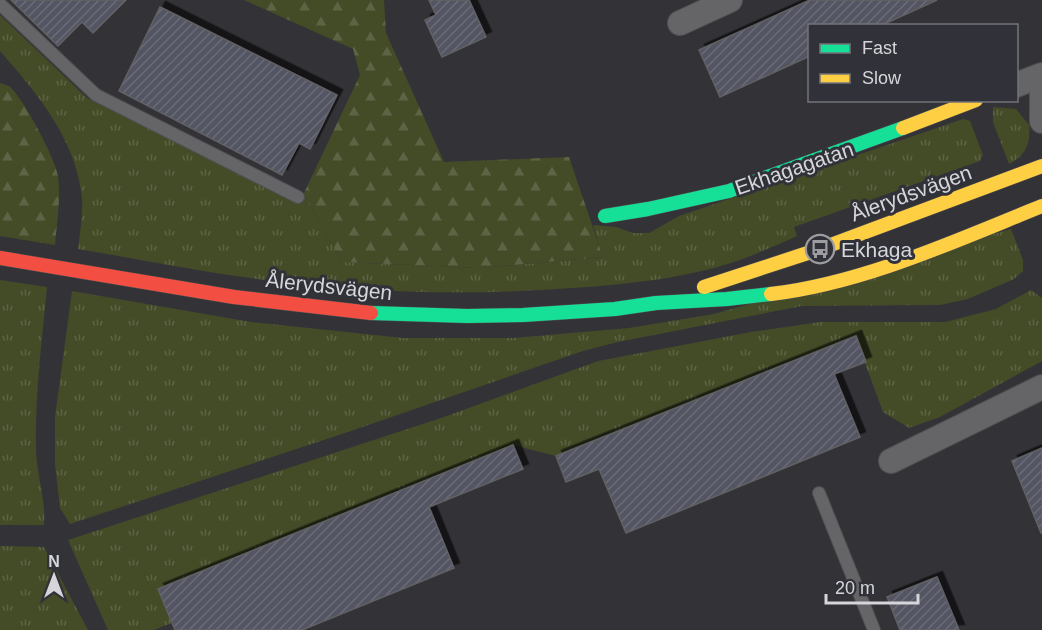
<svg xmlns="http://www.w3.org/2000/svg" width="1042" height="630" font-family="Helvetica,sans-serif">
	<defs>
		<pattern id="grass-tufts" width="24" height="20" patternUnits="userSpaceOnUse" patternTransform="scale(1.5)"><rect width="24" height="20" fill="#434b27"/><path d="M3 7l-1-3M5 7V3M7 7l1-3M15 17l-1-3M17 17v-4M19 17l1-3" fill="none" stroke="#5d6446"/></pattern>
		<pattern id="forest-firs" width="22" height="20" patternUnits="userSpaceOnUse" patternTransform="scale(1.5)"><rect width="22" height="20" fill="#434b27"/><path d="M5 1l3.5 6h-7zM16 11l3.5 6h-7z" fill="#5d6446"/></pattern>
		<pattern id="building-hatch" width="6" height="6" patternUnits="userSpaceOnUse" patternTransform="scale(1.5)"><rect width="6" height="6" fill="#535462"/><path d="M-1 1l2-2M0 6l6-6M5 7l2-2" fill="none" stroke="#6b6c78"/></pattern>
		<filter id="shadow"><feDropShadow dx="5.5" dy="-5.5" stdDeviation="0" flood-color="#0009"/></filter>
	</defs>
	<rect width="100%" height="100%" fill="#333337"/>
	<g fill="url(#grass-tufts)">
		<path d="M0 15 87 98 299 203 304 193 342 262 479 268 603 257 593 225 616 227 633 233H649L679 216 963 119 970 121 983 155 980 161 794 227 797 236C779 244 761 252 743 259 689 278 630 284 573 288 468 296 362 293 257 279 197 271 138 259 78 249 80 232 83 214 82 198 76 139 37 93 0 51Z"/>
		<path d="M993 107 1016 109 1029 125C1031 144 1025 156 1009 164L993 122Z"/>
		<path d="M1011 229 1023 260V271L1014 279 968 299 940 305 802 306 618 342 583 351 345 433 70 524 60 508 55 464V417L72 291 251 322 403 338H513L629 328 714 314Z"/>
		<path d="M0 280 47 287C42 340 35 394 36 447 36 473 46 499 44 525H0Z"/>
		<path d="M1031 290 1042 298V361L940 417 909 428 883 412 855 336 556 456 513 445 158 589 168 613 174 622 154 630H108L68 540 444 417 598 361 751 332 820 322H945L996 309Z"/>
		<path d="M0 546 44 547 88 630H0Z"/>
	</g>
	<g fill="url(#forest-firs)">
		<path d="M244 0H384L386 33 444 162 569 157 603 257 479 268 342 262 304 193 360 75 353 49Z"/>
		<path d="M0 83C3 84 6 85 9 86 22 96 56 159 58 176 61 199 57 222 55 245L0 236Z"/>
	</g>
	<g fill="url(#building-hatch)" stroke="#616165" stroke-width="1.5" filter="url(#shadow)">
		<path d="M11 0H126L93 33 82 22 58 46Z"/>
		<path d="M429 0H469L486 37 442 57 425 20 436 15Z"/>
		<path d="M810 0H937L880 26H810V56L720 97 699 50Z"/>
		<path d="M160 7 337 95 310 149 299 143 282 175 119 91Z"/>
		<path d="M856 336 866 362 834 374 860 437 626 533 599 469 566 482 556 456Z"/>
		<path d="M513 445 523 469 429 507 454 568 302 630H175L158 589Z"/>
		<path d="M1042 448V533H1041L1012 461Z"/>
		<path d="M937 577 959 630H900L887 597Z"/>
	</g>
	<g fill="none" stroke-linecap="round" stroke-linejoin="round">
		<g stroke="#505053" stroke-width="14">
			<g id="lane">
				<path d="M0 4 96 95 298 197"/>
				<path d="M819 493 874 630"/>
			</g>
		</g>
		<g stroke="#505053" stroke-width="26">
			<g id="street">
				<path d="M680 23 730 0"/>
				<path d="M1016 85 1042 75"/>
				<path d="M1042 95V121"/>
				<path d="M891 461 1042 387"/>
			</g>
		</g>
		<g stroke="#505053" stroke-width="15">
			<g id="fast">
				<path d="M605 216 648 209 729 191 903 128"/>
				<path d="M371 313 467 316 523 315 615 309 656 303 727 299 771 294"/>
			</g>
		</g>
		<g stroke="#505053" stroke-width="15">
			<g id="slow">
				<path d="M903 128 976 100"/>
				<path d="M704 287 820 249 1042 166"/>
				<path d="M771 294C864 283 955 241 1042 206"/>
			</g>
		</g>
		<g stroke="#505053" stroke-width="15">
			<path id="jam" d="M0 258 234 297 371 313"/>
		</g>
		<use href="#lane" stroke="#656568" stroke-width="12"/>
		<use href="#street" stroke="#656568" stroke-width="24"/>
		<use href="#fast" stroke="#16e098" stroke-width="14"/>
		<use href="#slow" stroke="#ffcf43" stroke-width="14"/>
		<use href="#jam" stroke="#f24e42" stroke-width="14"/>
	</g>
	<defs>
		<g id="bus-ring" transform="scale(1.5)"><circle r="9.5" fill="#313239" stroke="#9c9ca1" stroke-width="1.5"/><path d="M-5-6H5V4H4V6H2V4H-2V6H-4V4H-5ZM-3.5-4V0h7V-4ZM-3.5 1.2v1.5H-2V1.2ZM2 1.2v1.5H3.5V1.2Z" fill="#9c9ca1"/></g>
	</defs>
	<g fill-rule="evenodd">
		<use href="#bus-ring" x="820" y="249"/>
	</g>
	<g text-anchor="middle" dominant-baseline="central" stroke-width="6" stroke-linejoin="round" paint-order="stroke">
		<g font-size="21" fill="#d5d5da" stroke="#313239">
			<text transform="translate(794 168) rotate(-19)">Ekhagagatan</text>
			<text transform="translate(911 193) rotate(-20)">Ålerydsvägen</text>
			<text transform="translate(329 286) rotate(6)">Ålerydsvägen</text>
		</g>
		<g font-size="21" fill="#d5d5da" stroke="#313239" text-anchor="start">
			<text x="841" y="249">Ekhaga</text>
		</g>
	</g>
	<rect x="808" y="24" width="210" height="78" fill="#313239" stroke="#737379" stroke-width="1.5"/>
	<rect x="820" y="44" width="30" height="9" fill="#16e098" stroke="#737379" stroke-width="1.5"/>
	<text x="862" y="54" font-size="18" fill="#d5d5da">Fast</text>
	<rect x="820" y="74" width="30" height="9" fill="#ffcf43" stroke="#737379" stroke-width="1.5"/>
	<text x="862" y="84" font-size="18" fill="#d5d5da">Slow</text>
	<g transform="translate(54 576)" stroke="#313239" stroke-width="4.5" paint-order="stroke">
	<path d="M0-4.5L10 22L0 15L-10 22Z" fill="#d5d5da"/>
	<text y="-9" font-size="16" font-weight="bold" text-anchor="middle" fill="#d5d5da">N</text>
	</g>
	<path d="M826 594v9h92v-9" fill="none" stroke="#d5d5da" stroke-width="3"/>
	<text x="835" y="594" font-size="18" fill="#d5d5da" stroke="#313239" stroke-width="4.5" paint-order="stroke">20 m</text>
</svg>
